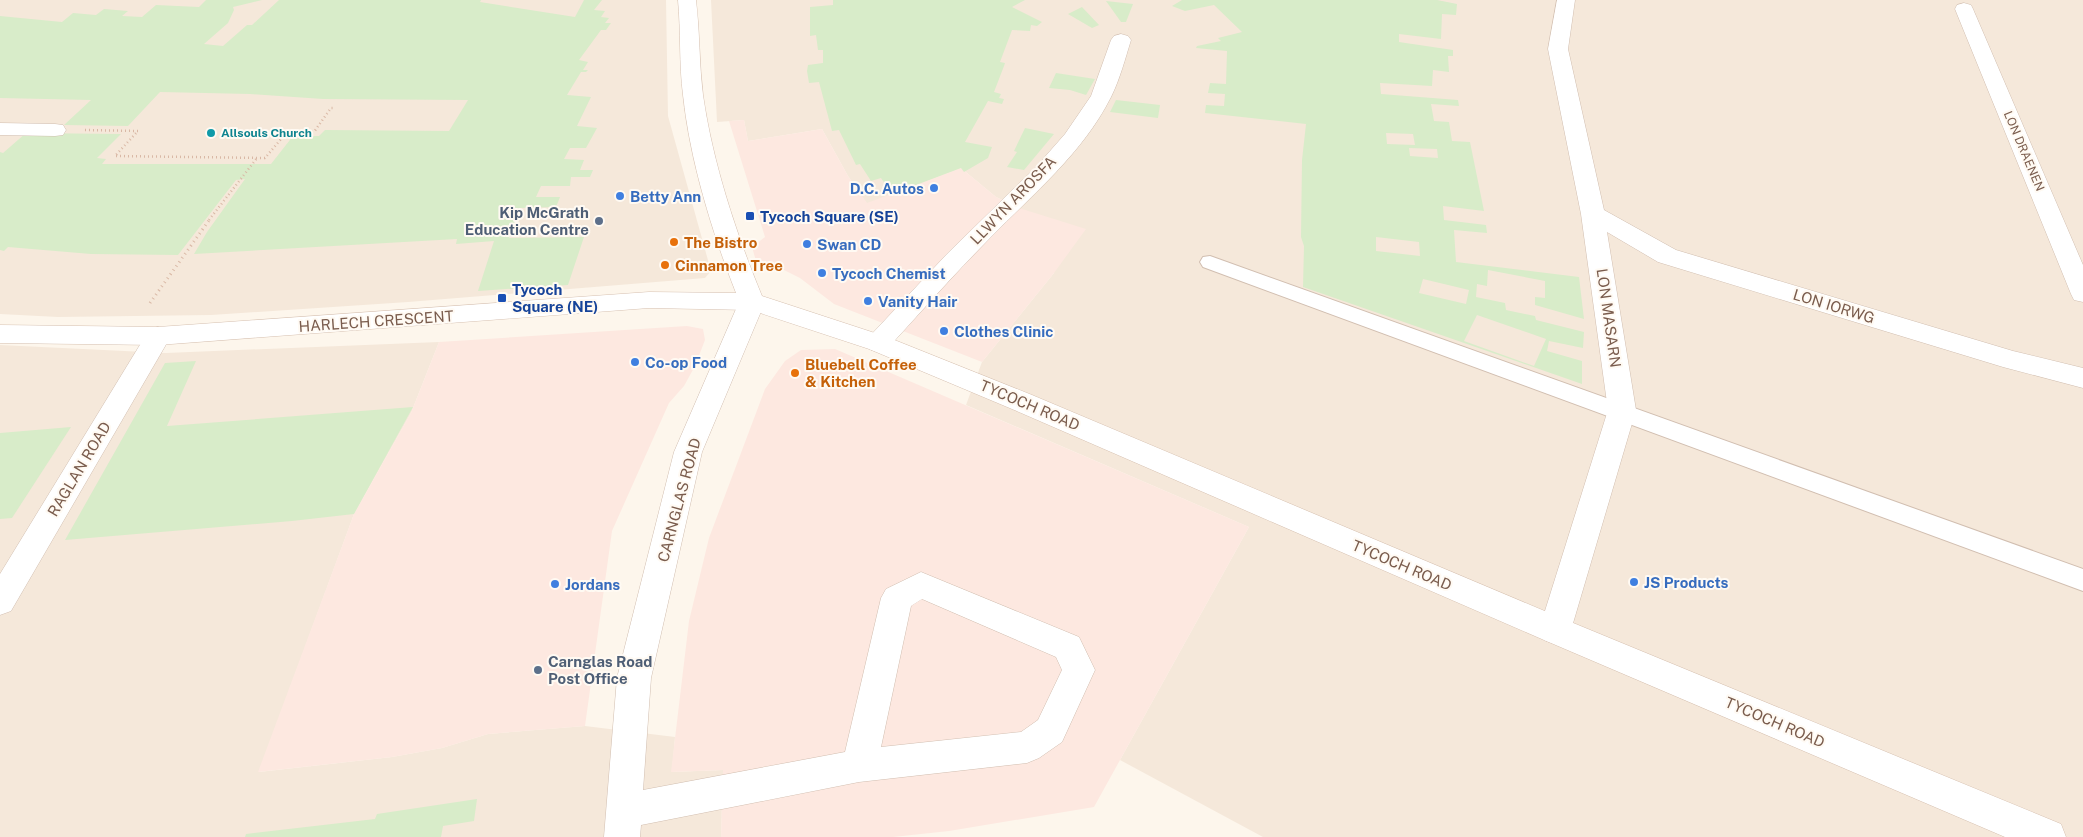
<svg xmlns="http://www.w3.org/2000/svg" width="2083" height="837" font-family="'Public Sans',sans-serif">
	<rect width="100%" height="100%" fill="#fdf6ec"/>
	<g fill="#f5e8da">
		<path d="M0 0H666L668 116 711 271 705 278 408 302 211 315 58 317 0 314Z"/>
		<path d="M711 0H2083V837H1263L1120 760 1249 527 966 405 982 362 1054 273 1019 208 996 197 961 168 867 204 848 176 822 129 748 141 744 120 717 122Z"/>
		<path d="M439 342 411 413 354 514 259 772 392 757 442 748 488 734 585 726 675 737 672 772 723 770 721 837H0V345L166 353Z"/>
	</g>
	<g fill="#fde8e0">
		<path d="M744 120 748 141 822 129 848 176 867 203 961 168 996 197 1019 208 1086 229 1054 273 982 362 834 304 800 278 776 266 756 261 752 247 765 237 729 121Z"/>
		<path d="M687 326 703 329 705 340 695 366 684 386 669 403 612 531 585 726 488 734 442 748 392 757 258 772 354 514 411 413 439 342Z"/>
		<path d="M835 349 1249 527 1094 807 949 831 893 837H721L723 770 671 772 689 621 709 538 765 389 785 361 801 350Z"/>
	</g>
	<g fill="#d8ecc9" fill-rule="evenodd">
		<path d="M206 0H262L233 7 234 10 228 23 204 44 223 46 247 25H252L279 0H481L480 2 575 17 584 0H602L594 10 605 11 601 17 609 18 605 23H611L606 30H601L579 60 588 62 583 70H588L586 72H581L567 95 591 97 577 126 597 128 586 148H570L564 159 584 160 580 170H593L590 177H571L570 186H541L536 197H560L556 207 520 208 509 238 584 237 568 285 478 291 494 241 456 244 457 239 194 254 207 232 245 179 236 180 178 255 91 254 8 247 4 251 0 250V152L3 153 26 133 121 134 97 158 106 159 102 164H271L293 136H319L325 130 449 131 468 100 323 99 250 94 160 92 128 126 64 125 91 100 0 98V16L62 22 73 13 96 15 104 9 128 11 122 16 142 17 156 5 199 7Z"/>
		<path d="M833 0H1025L1012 7 1042 22 1037 26 1031 25 1030 31 1012 30 1000 62 1005 63 1004 66 994 92 1001 94 999 98 1004 99 1002 104 988 101 965 142 992 147 988 158 964 172 961 168 892 194 881 178 871 181 860 164 856 165 839 130 832 131 819 82 809 83 807 71 808 65 823 63V50H818L816 35 810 36V7L833 5Z"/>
		<path d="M1182 0H1437L1457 4 1456 15 1442 14 1441 39 1399 34V42L1453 50V56H1448L1449 72 1433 70 1432 86 1380 83 1381 94 1458 100 1459 106 1431 104 1434 121 1449 122 1452 141 1470 142 1484 211 1443 206 1444 220 1486 225 1487 233 1454 230 1456 262 1579 277 1584 319 1535 305V297L1545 298V281L1488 270 1487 286 1477 284 1476 297 1505 303 1506 310 1535 316 1536 320 1584 332 1583 348 1549 341 1547 351 1582 361V384L1303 287 1304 246 1301 237 1302 160 1306 124 1205 113 1206 105 1224 106 1225 94 1208 93 1210 83 1226 84 1227 51 1196 48 1197 46 1221 41 1218 38 1242 32 1214 5 1185 11 1172 6ZM1386 133 1413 134 1415 145 1387 144ZM1409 148 1437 149 1438 158 1410 156ZM1376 237 1419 242 1420 256 1376 251ZM1423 279 1469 290 1466 304 1419 293ZM1477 315 1546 339 1534 366 1464 341Z"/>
		<path d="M1106 1 1133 4 1126 22H1121Z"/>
		<path d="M1082 7 1099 25 1092 28 1068 14Z"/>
		<path d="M1056 73 1095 79 1086 95 1070 90 1049 88Z"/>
		<path d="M1116 100 1160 105 1158 118 1110 112Z"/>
		<path d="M1025 128 1054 134 1024 170 1007 167 1017 152 1014 151Z"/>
		<path d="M196 361 167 426 413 407 354 514 292 521 65 540 165 363Z"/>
		<path d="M71 427 12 518 0 519V433Z"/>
		<path d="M477 799 474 821 443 826 441 837H245L246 834 375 819 377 814Z"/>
	</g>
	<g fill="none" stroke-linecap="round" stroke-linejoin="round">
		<g stroke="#d1beb0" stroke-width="2">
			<path id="lane" d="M1210 256 2083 569V591L1203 267 1200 262 1203 257Z"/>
		</g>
		<g stroke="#d1beb0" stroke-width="1">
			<g id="street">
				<path d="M1557 0H1575L1568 49 1604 210 1676 250 2013 351 2083 368V388L2003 367 1658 262 1607 232 1636 410 1571 630 1566 640 1555 644 1544 640 1539 630 1608 410 1581 214 1548 49Z"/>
				<path d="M1964 3 1971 5 1973 9 2083 265V302L2074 300 2071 294 1955 9 1957 5Z"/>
				<path d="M1121 34 1128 36 1131 40C1125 59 1120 79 1111 97 1083 153 1033 194 990 238 954 274 921 312 887 349L878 352 869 349 865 343 869 337 947 254 1036 167 1065 134 1091 96 1111 40 1114 36Z"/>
				<path d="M0 123 55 124 63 125 66 130 63 135 55 136 0 135Z"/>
				<path d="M752 294 761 296 765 302 702 452 651 678 643 790 845 752 881 598 886 589 921 572 1079 637 1095 670 1062 742 1039 758 1027 763 859 782 641 825 640 837H604L617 678 674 452 739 302 743 296ZM922 599 1056 657 1062 670 1038 720 1021 732 881 747 911 606Z"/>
				<path d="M158 327 167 330 171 336 11 611 0 615V574L149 330Z"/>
			</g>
		</g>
		<g stroke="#d6c0b0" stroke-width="1">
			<path id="secondary" d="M678 0H696C700 32 699 64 703 95 713 164 736 233 762 296L887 337 1032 395 1566 620 2061 824 2066 837H2005L1544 640 1012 409 869 349 751 310 649 308 158 345 0 343V325L158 327 649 292 736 293C712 232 690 161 683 95 679 64 681 32 678 0Z"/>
		</g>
		<g stroke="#d9b8a5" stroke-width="2.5" stroke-dasharray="1 3" stroke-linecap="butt">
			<path d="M85 130 138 131 115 156 265 158 287 132H314L331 108H334"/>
			<path d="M209 220 257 158"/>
		</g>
		<path stroke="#d9b8a5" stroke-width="3" stroke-dasharray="1 4" stroke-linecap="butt" d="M150 303 210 219"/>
		<use href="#lane" fill="#fff" fill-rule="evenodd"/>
		<use href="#street" fill="#fff" fill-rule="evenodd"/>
		<use href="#secondary" fill="#fff" fill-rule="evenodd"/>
	</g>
	<circle fill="#0f9aa8" stroke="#fffaf3" stroke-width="2" cx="211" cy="133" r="5"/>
	<g fill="#3f7fe0" stroke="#fffaf3" stroke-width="2">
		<circle cx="934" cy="188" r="5"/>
		<circle cx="620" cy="196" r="5"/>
		<circle cx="807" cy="244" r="5"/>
		<circle cx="822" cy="273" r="5"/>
		<circle cx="868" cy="301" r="5"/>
		<circle cx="944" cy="331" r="5"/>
		<circle cx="635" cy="362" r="5"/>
		<circle cx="1634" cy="582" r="5"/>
		<circle cx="555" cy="584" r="5"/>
	</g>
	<g fill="#1a4fb4" stroke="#fffaf3" stroke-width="2">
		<rect x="745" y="211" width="10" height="10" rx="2.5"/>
		<rect x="497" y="293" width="10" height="10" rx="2.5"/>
	</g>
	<g fill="#5c6f8a" stroke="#fffaf3" stroke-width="2">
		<circle cx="599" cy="221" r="5"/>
		<circle cx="538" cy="670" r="5"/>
	</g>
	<g fill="#e8710a" stroke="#fffaf3" stroke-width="2">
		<circle cx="674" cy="242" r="5"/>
		<circle cx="665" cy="265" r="5"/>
		<circle cx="795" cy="373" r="5"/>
	</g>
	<g text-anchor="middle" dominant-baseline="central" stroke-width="4" stroke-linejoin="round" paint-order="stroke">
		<g font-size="12" font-weight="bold" fill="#0d838f" stroke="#fffaf3" text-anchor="start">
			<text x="221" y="133">Allsouls Church</text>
		</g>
		<g font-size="12" fill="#7a5c4d" stroke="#fffaf3">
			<text transform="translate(2024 151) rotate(67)">LON DRAENEN</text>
		</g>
		<g font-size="15" font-weight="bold" fill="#366cbe" stroke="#fffaf3" text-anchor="start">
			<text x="924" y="188" text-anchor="end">D.C. Autos</text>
			<text x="630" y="196">Betty Ann</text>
			<text x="817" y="244">Swan CD</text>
			<text x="832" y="273">Tycoch Chemist</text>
			<text x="878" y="301">Vanity Hair</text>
			<text x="954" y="331">Clothes Clinic</text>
			<text x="645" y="362">Co-op Food</text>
			<text x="1644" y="582">JS Products</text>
			<text x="565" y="584">Jordans</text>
		</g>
		<g font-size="15" fill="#7a5c4d" stroke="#fffaf3">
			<text transform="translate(1013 200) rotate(-46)">LLWYN AROSFA</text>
			<text transform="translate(1834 306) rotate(17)">LON IORWG</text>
			<text transform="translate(1609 318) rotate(82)">LON MASARN</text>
			<text transform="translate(376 321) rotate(-4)">HARLECH CRESCENT</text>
			<text transform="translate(1030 405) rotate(23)">TYCOCH ROAD</text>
			<text transform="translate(79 469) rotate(-59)">RAGLAN ROAD</text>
			<text transform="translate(679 500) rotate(-75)">CARNGLAS ROAD</text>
			<text transform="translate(1402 565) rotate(23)">TYCOCH ROAD</text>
			<text transform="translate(1775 722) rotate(23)">TYCOCH ROAD</text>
		</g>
		<g font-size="15" font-weight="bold" fill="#4e5e75" stroke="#fffaf3" text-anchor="end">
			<text x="589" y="212">Kip McGrath<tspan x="589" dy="17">Education Centre</tspan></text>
			<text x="548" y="661" text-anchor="start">Carnglas Road<tspan x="548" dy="17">Post Office</tspan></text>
		</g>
		<g font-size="15" font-weight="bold" fill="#164399" stroke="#fffaf3" text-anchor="start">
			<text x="760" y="216">Tycoch Square (SE)</text>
			<text x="512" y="289">Tycoch<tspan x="512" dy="17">Square (NE)</tspan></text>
		</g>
		<g font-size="15" font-weight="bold" fill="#c56008" stroke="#fffaf3" text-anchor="start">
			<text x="684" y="242">The Bistro</text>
			<text x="675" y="265">Cinnamon Tree</text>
			<text x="805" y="364">Bluebell Coffee<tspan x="805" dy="17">&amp; Kitchen</tspan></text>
		</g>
	</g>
</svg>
